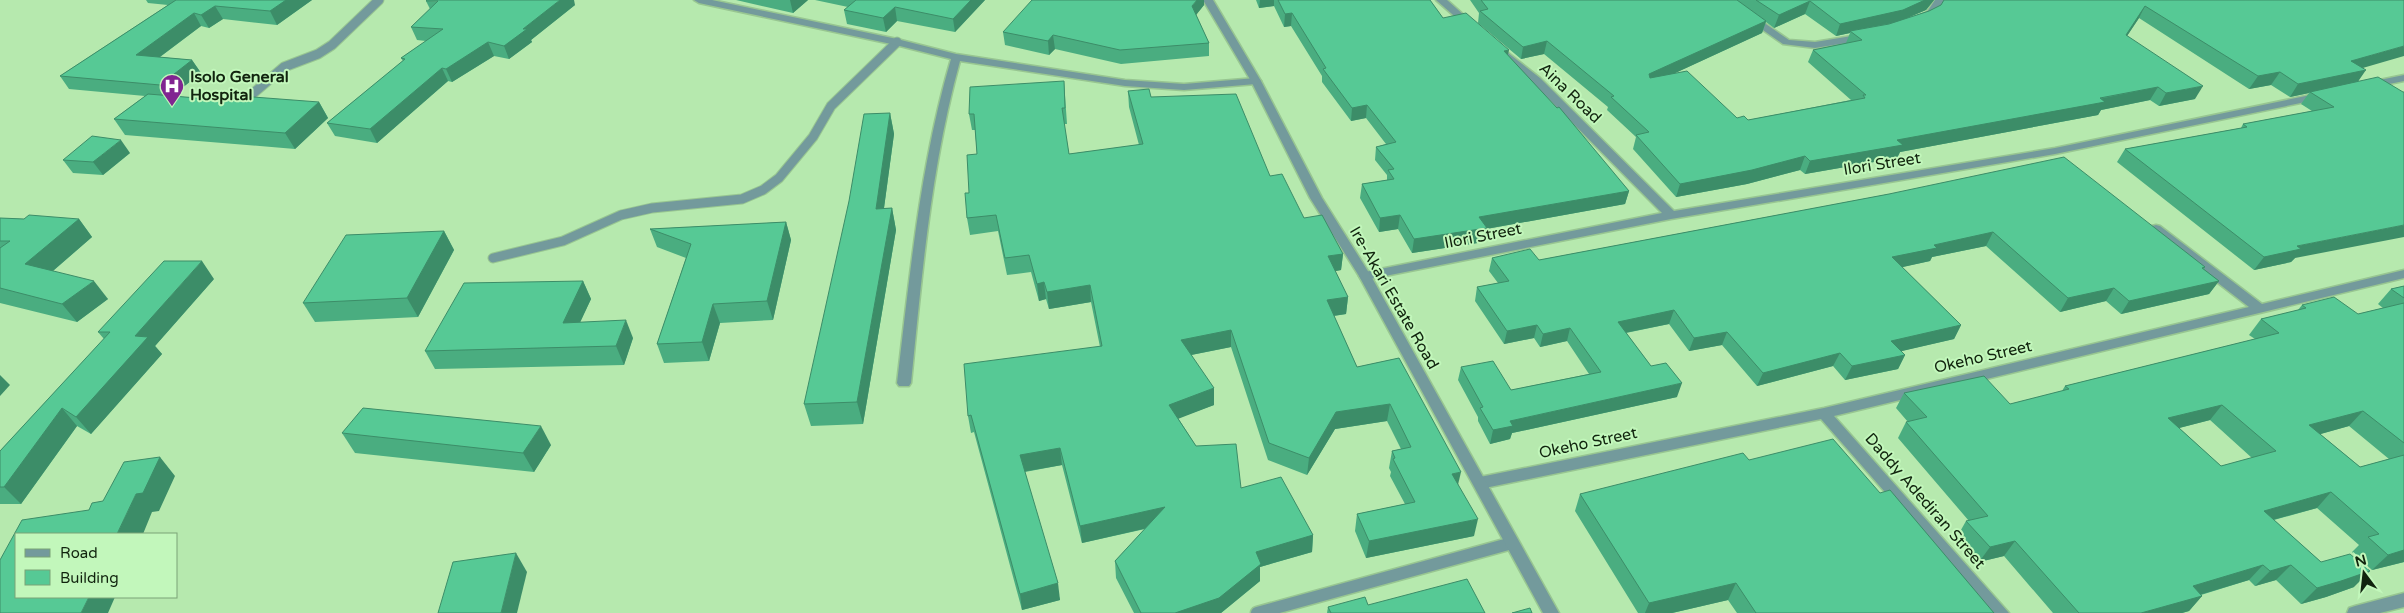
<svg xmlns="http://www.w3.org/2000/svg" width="2404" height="613" font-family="'Varela Round',sans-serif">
	<rect width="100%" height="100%" fill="#b6e9ae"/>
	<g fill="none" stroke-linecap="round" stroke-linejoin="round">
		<g stroke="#98c691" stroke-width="11">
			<g id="service-far1">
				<path d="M250 96 284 67 318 54 332 45 379 0"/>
				<path d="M493 258 563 241 621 215 652 208 742 199 763 190 779 178 813 137 831 106 897 42"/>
			</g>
		</g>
		<g stroke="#98c691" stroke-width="15">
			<path id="service" d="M1257 613 1512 543"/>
		</g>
		<g stroke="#98c691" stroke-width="3">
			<g id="minor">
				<path d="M694 0H712L897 39 956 54 1125 80 1184 84 1256 78 1261 81 1256 84 1184 90 1125 86 960 61C931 166 922 274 911 383L909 386H899L897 383C910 274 920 165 951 59L896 45 699 3Z"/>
				<path d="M1436 0H1447L1474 24V28H1468Z"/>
				<path d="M1720 0H1731L1789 40 1815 42 1864 34 1869 37 1864 40 1815 48 1783 44Z"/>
				<path d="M1935 0H1945C1938 10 1931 22 1918 20V16L1927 12Z"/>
				<path d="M1498 45 1540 78 1674 211 2055 148 2320 93 2325 96 2320 99 2055 154 1671 219 1365 280 1361 279 1359 276 1365 272 1662 213 1532 82 1495 50 1493 48Z"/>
				<path d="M2404 75V81L2369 88 2364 85 2365 83Z"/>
				<path d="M2156 225 2160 226 2262 304 2404 270V278L1834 416 2009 613H1991L1821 419 1480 489 1475 487 1473 483 1475 479 1480 477 1824 408 2249 307 2152 232 2150 229 2152 226Z"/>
				<path d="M2404 593V607L2380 613H2347L2349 608 2355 606Z"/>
			</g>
		</g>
		<g stroke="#98c691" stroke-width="3">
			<path id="tertiary" d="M1203 0H1213L1261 81 1322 198 1371 276 1559 613H1543L1359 276 1310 198 1251 81Z"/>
		</g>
		<use href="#service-far1" stroke="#739a9c" stroke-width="9"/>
		<use href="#service" stroke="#739a9c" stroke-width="12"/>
		<use href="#minor" fill="#739a9c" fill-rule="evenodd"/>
		<use href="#tertiary" fill="#739a9c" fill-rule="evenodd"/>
	</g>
	<g fill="#4aad80" fill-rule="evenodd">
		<path d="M146 0H312L277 25 223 19 209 28 201 26 160 57 192 60 201 73 172 96 234 101 319 102 328 118 295 149 125 135 114 119 145 96 69 89 60 76 168 5 148 3Z"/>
		<path d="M736 0H808L793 13Z"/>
		<path d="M815 0H985L955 32 897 21 886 32 847 24 844 10 848 7Z"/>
		<path d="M1256 0H1430L1443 18 1508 55 1629 191 1625 204 1486 229 1484 242 1412 253 1398 229 1379 232 1360 198 1362 184 1387 180V175L1375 160 1376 147 1386 144 1366 118 1351 121 1322 82V76L1291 26 1284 27 1274 6 1259 8Z"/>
		<path d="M1470 0H1934L1926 10 1907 18 1929 11 1941 5 2404 0 2363 68 2295 258 2291 262 2254 270 2117 162 2125 149 2241 128 2243 124 2312 111 2301 104 2309 93 2290 97 2271 85 2249 89 2139 18 2127 36 2195 99 2159 106 2150 100 2101 110 2098 115 1900 152 1897 158 1805 174 1800 170 1747 184 1676 197 1633 149 1636 137 1607 110 1608 107 1544 54 1521 59 1478 23 1479 13ZM1805 14 1836 36 1850 33 1846 43 1813 50 1808 62 1851 100 1748 120 1737 118 1675 73 1762 33 1766 22 1774 28Z"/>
		<path d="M426 1 575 5 531 40 532 42 509 59 494 56 452 82 448 81 377 143 335 136 327 123 403 61 401 58 426 41 417 40 411 27 430 9Z"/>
		<path d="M1204 5 1196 15 1209 43V56L1121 64 1055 49 1049 55 1005 45 1003 32Z"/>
		<path d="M1064 81 1067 124H1064L1069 154 1139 145 1129 107 1128 91 1151 97 1270 176 1304 218 1343 254 1341 270 1335 271 1348 297 1346 314 1334 316 1357 367 1399 358 1458 484 1474 536 1366 558 1355 531 1357 514 1405 504 1390 476 1391 472 1389 468 1392 451 1401 449 1387 421 1335 429 1307 475 1268 460 1231 347 1191 355 1214 405 1178 418 1196 446 1241 488 1313 535 1312 552 1260 567V581L1221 613H1134L1116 578 1115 561 1145 529 1082 543 1062 465 1025 472 1060 600 1022 610 974 432 971 433 968 416 1100 347 1091 302 1049 309 1046 299 1039 301 1031 272 1007 275 998 231 970 235 967 218 969 193 977 154 975 130H972L969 114Z"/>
		<path d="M890 113 894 134 884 208H892L896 230 863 424 811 426 804 404Z"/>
		<path d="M130 153 103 175 73 173 63 160Z"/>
		<path d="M1889 194 2205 267 2204 269 2219 281 2209 294 2121 314 2106 301 2060 312 1986 246 1932 257 1930 261 1902 267 1961 325 1954 339 1901 351 1905 355 1898 369 1845 380 1833 366 1757 386 1722 345 1689 351 1669 324 1626 333 1651 366 1677 397 1512 433 1510 439 1490 444 1478 421V417L1458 380 1461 367 1511 390 1589 374 1567 341 1540 347 1534 338 1504 344 1475 301 1477 287 1498 283 1489 271 1492 258 1539 260Z"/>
		<path d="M0 218 24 219H79L92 237 53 271 108 299 77 322 0 303Z"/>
		<path d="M786 222 791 240 773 320 720 323 709 361 664 363 657 344 686 258 657 247 650 229Z"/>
		<path d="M444 231 454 250 418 317 315 322 303 303Z"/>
		<path d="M214 279 155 346 162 354 91 434 77 426 21 504H0V451L104 339 98 332Z"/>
		<path d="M583 281 591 299 580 322 633 338 624 365 435 369 425 351Z"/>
		<path d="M2404 286V562L2372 570 2352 552 2359 545 2317 508 2274 520 2321 562 2354 587 2326 597 2301 604 2276 580 2255 586 2249 580 2201 595 2202 596 2189 611 2182 613H2053L2004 556 1979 562 1957 537 1966 521H1969L1898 438 1906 422H1908L1896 408 1904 393 2010 404 2062 391 2065 386 2255 339 2249 335 2261 319 2298 310 2302 305 2358 314 2383 308 2378 304 2391 289ZM2210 420 2252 458 2221 466 2179 428ZM2349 426 2389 459 2360 467 2320 434Z"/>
		<path d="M342 433 551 445 534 472 355 453Z"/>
		<path d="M1749 460 1880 493 1994 613H1737L1728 600 1672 613H1638L1575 511 1580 494Z"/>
		<path d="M1368 605 1485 613H1327L1328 607Z"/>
	</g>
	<g fill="#3c8d68">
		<path d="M286 0H312L277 25 270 11Z"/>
		<path d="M560 0H574L575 5 531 40 532 42 509 59 504 46 523 29Z"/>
		<path d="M790 0H808L793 13Z"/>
		<path d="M971 0H985L955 32 953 19Z"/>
		<path d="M1197 0H1204V5L1192 20V6Z"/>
		<path d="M1260 0H1274V6L1259 8Z"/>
		<path d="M1925 0H1934L1926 10 1898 22 1850 31V33L1836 36 1840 24Z"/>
		<path d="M1810 1 1805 14 1774 28 1779 15Z"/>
		<path d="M215 6 223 19 209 28 201 15Z"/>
		<path d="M2145 6 2139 18 2119 48 2126 35Z"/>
		<path d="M895 7 897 21 886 32 883 18Z"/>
		<path d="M194 13 201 26 145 68 136 55Z"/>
		<path d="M1292 13 1291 26 1284 27 1285 14Z"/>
		<path d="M1766 21 1762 33 1645 87 1649 74Z"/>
		<path d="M1053 35 1055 49 1049 55 1048 41Z"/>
		<path d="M1547 41 1544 54 1521 59 1523 47Z"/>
		<path d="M488 42 494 56 452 82 446 69Z"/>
		<path d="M2404 46V56L2342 74 2351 61Z"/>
		<path d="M1509 50 1506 63 1504 51Z"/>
		<path d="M192 60 201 73 169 98 160 85Z"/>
		<path d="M442 68 448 81 377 143 370 129Z"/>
		<path d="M2366 70 2357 83 2310 92 2309 93 2290 97 2298 84Z"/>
		<path d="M2280 72 2271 85 2249 89 2258 76Z"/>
		<path d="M2203 86 2195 99 2159 106 2166 93Z"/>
		<path d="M2158 87 2150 100 2101 110 2098 115 1900 152 1897 158 1805 174 1810 161 1897 140Z"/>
		<path d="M319 102 328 118 295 149 285 133Z"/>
		<path d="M1367 105 1366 118 1351 121 1352 108Z"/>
		<path d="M890 113 894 134 881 230 876 209Z"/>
		<path d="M121 140 130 153 103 175 93 162Z"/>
		<path d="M1805 156 1800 170 1747 184 1676 197 1680 184Z"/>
		<path d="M1629 191 1625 204 1486 229 1484 242 1412 253 1414 239 1479 217Z"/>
		<path d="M892 208 896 230 863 424 857 402Z"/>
		<path d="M1400 215 1398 229 1379 232 1380 218Z"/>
		<path d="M79 219 92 237 40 282 25 264Z"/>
		<path d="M786 222 791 240 773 320 767 301Z"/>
		<path d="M2404 225V237L2295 258 2291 262 2254 270 2264 257 2297 246Z"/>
		<path d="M444 231 454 250 418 317 407 298Z"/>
		<path d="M1993 232 1986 246 1932 257 1930 261 1885 271 1892 257 1934 245Z"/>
		<path d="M1343 254 1341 270 1326 273 1328 256Z"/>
		<path d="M202 261 214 279 155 346 162 354 91 434 76 417 135 336Z"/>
		<path d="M94 281 108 299 77 322 62 304Z"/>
		<path d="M583 281 591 299 571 342 563 323Z"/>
		<path d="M2219 281 2209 294 2121 314 2129 301Z"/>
		<path d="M1044 282 1046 299 1039 301 1037 284Z"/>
		<path d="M1090 285 1091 302 1049 309 1047 292Z"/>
		<path d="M2114 288 2106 301 2060 312 2068 298Z"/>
		<path d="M1348 297 1346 314 1325 317 1327 300Z"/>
		<path d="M713 304 720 323 709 361 702 342Z"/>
		<path d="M1674 310 1669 324 1614 335 1618 322Z"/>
		<path d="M626 320 633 338 624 365 616 346Z"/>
		<path d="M1537 325 1534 338 1504 344 1507 331Z"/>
		<path d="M1961 325 1954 339 1885 355 1891 341Z"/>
		<path d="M1570 328 1567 341 1540 347 1543 334Z"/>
		<path d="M1231 330V347L1181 357V340Z"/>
		<path d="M1727 332 1722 345 1689 351 1694 338Z"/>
		<path d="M1840 353 1833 366 1757 386 1763 373Z"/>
		<path d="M1905 355 1898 369 1845 380 1852 366Z"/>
		<path d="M0 375 10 385 0 396Z"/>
		<path d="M1682 383 1677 397 1512 433 1510 439 1490 444 1493 430 1510 421Z"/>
		<path d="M1214 388V405L1170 422 1169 405Z"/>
		<path d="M1390 404 1387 421 1335 429 1307 475 1309 458 1336 412Z"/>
		<path d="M2222 405 2210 420 2156 434 2168 418Z"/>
		<path d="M62 408 77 426 21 504 4 487Z"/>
		<path d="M2363 411 2349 426 2296 441 2309 425Z"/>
		<path d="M541 426 551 445 534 472 523 453Z"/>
		<path d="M1060 448 1062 465 1022 472 1020 455Z"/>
		<path d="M160 457 175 476 159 511 152 512 143 534H117L136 494Z"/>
		<path d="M1461 472 1457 489 1452 474Z"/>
		<path d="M2331 492 2317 508 2250 526 2264 511Z"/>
		<path d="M1165 507V524L1082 543 1080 526Z"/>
		<path d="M1478 519 1474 536 1366 558 1369 541Z"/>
		<path d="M1313 535 1312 552 1260 567V581L1221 613H1175L1256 552Z"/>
		<path d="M2015 541 2004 556 1979 562 1990 547Z"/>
		<path d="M2404 550V562L2372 570 2388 555Z"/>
		<path d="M516 553 527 572 517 613H501Z"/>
		<path d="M2263 565 2249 580 2179 601 2193 586Z"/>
		<path d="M2291 565 2276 580 2255 586 2270 571Z"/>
		<path d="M2370 571 2354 587 2326 597 2301 604 2317 588Z"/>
		<path d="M1058 583 1060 600 1022 610 1020 594Z"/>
		<path d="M1736 583 1728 600 1672 613H1645L1649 603Z"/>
		<path d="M2202 596 2189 611 2182 613H2141Z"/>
		<path d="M89 597H115L108 613H81Z"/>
	</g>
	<g fill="#56c995" stroke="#3c8d68" fill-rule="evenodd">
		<path d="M176 0H286L270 11 215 6 201 15 194 13 136 55 192 60 160 85 60 76Z"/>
		<path d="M427 0H560L523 29H527L504 46 488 42 446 69 442 68 370 129 327 123 405 59 401 58 443 29 411 27 438 1H426Z"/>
		<path d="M856 0H971L953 19 895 7 883 18 844 10Z"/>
		<path d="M1032 0H1197L1192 6 1209 43 1120 50 1053 35 1048 41 1003 32Z"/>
		<path d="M1278 0H1430L1443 18 1466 13 1509 50 1504 51 1557 108 1559 107 1629 191 1479 217 1487 228 1414 239 1400 215 1380 218 1362 184 1394 179 1388 170 1394 169 1376 147 1396 142 1367 105 1352 108 1323 69 1326 68 1292 13 1285 14Z"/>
		<path d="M1481 0H1737L1766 21 1649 74 1650 78 1687 71 1737 118 1744 116 1748 120 1865 98 1863 95H1866L1813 50 1862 40 1850 31 1889 24 1929 11 1941 5 1944 0H2404V46L2351 61 2366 70 2298 84 2280 72 2258 76 2145 6 2126 35 2203 86 2166 93 2158 87 2100 98 2105 102 1897 140 1903 145 1810 161 1805 156 1752 170 1680 184 1636 135 1649 132 1611 97 1614 96 1547 41 1523 47 1480 11 1488 9Z"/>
		<path d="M1756 0H1925L1903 10 1840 24 1810 1 1779 15Z"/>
		<path d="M2378 77 2403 92H2404V225L2297 246 2301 249 2264 257 2125 149 2247 127 2243 124 2334 107 2310 92Z"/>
		<path d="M1064 81 1065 108H1062L1069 154 1143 144 1128 91 1149 89 1151 97 1236 94 1270 176 1282 174 1304 218 1322 215 1343 254 1328 256 1348 297 1327 300 1357 367 1399 358 1461 472 1452 474 1478 519 1369 541 1357 514 1415 502 1393 459 1395 458 1392 451 1411 447 1390 404 1336 412 1309 458 1269 443 1231 330 1181 340 1214 388 1169 405 1196 446 1236 444 1241 488 1281 477 1313 535 1256 552 1261 564 1219 598 1175 613H1141L1115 561 1165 507 1080 526 1060 448 1020 455 1058 583 1020 594 971 415 968 416 964 364 1102 346 1090 285 1047 292 1044 282 1037 284 1029 255 1005 258 996 215 967 218 965 193H969L967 155 977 154 974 114H969L970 87Z"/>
		<path d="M148 94 234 101 240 96 319 102 285 133 114 119Z"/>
		<path d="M890 113 876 209 892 208 857 402 804 404 849 201 864 114Z"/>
		<path d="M92 136 121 140 93 162 63 160Z"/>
		<path d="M2064 157 2205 267 2202 268 2219 281 2129 301 2114 288 2068 298 1993 232 1934 245 1937 248 1892 257 1961 325 1891 341 1905 355 1852 366 1840 353 1763 373 1727 332 1694 338 1674 310 1618 322 1651 366 1666 363 1682 383 1510 421 1513 426 1493 430 1480 408 1483 407 1461 367 1493 361 1511 390 1601 372 1570 328 1543 334 1537 325 1507 331 1477 287 1509 281 1492 258 1530 249 1539 260 1889 194Z"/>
		<path d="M29 215 79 219 25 264 94 281 62 304 0 288V248L10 241H0V218L24 219Z"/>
		<path d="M786 222 767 301 713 304 702 342 657 344 691 244 650 229Z"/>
		<path d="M444 231 407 298 303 303 346 235Z"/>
		<path d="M164 261H202L135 336 148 337 76 417 62 408 4 487H0V451L110 332H98Z"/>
		<path d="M583 281 563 323 626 320 616 346 425 351 464 283Z"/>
		<path d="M2404 286V298L2391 289Z"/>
		<path d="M2334 297 2358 314 2404 303V443L2363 411 2309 425 2360 467 2404 455V550L2388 555 2368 537 2379 534 2331 492 2264 511 2321 562 2350 554 2370 571 2341 581 2317 588 2291 565 2270 571 2263 565 2193 586 2202 596 2141 613H2079L2015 541 1990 547 1966 521 1988 516 1906 422 1927 417 1904 393 1984 376 2010 404 2069 389 2065 386 2279 333 2261 319 2306 308 2302 305ZM2222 405 2276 451 2221 466 2168 418Z"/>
		<path d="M363 408 541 426 523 453 342 433Z"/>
		<path d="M1833 439 1880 493 1890 490 1994 613H1756L1736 583 1649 603 1580 494 1743 453 1749 460Z"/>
		<path d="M160 457 143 493 136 494 117 534H16V597H89L81 613H0V560L22 520 89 510 92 503 103 501 124 462Z"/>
		<path d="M516 553 501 613H438L453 562Z"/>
		<path d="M1467 579 1485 613H1331L1328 607 1365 597 1368 605Z"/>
		<path d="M1530 608 1532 613H1512Z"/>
	</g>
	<defs>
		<g id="hospital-pin" transform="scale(1.25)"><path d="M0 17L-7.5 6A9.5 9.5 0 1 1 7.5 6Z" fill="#812591" stroke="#c2f7bb"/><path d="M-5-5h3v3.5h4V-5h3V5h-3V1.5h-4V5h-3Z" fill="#fff"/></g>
	</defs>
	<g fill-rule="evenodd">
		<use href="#hospital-pin" x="172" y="86"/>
	</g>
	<g text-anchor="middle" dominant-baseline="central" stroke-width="4" stroke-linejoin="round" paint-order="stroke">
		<g font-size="16" font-weight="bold" fill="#11240e" stroke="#c2f7bb" text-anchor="start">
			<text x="190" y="77">Isolo General<tspan x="190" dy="18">Hospital</tspan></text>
		</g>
		<g font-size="16" fill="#11240e" stroke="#c2f7bb">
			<text transform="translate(1570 93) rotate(44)">Aina Road</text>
			<text transform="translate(1882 164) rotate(-9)">Ilori Street</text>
			<text transform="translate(1483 236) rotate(-11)">Ilori Street</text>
			<text transform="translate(1394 298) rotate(60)">Ire-Akari Estate Road</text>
			<text transform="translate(1983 357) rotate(-13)">Okeho Street</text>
			<text transform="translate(1588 443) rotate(-12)">Okeho Street</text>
			<text transform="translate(1925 501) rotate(49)">Daddy Adediran Street</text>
		</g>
	</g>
	<rect x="15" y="533" width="162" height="65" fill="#c2f7bb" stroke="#7ba376"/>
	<rect x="25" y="549" width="25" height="8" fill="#739a9c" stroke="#7ba376"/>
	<text x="60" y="558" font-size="15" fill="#11240e">Road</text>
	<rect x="25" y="570" width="25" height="15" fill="#56c995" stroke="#7ba376"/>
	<text x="60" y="583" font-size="15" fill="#11240e">Building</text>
	<g transform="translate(2364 573) rotate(345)" stroke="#c2f7bb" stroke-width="4" paint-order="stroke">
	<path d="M0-4L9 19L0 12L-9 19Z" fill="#11240e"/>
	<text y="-8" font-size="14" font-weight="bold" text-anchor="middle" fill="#11240e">N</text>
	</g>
</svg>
